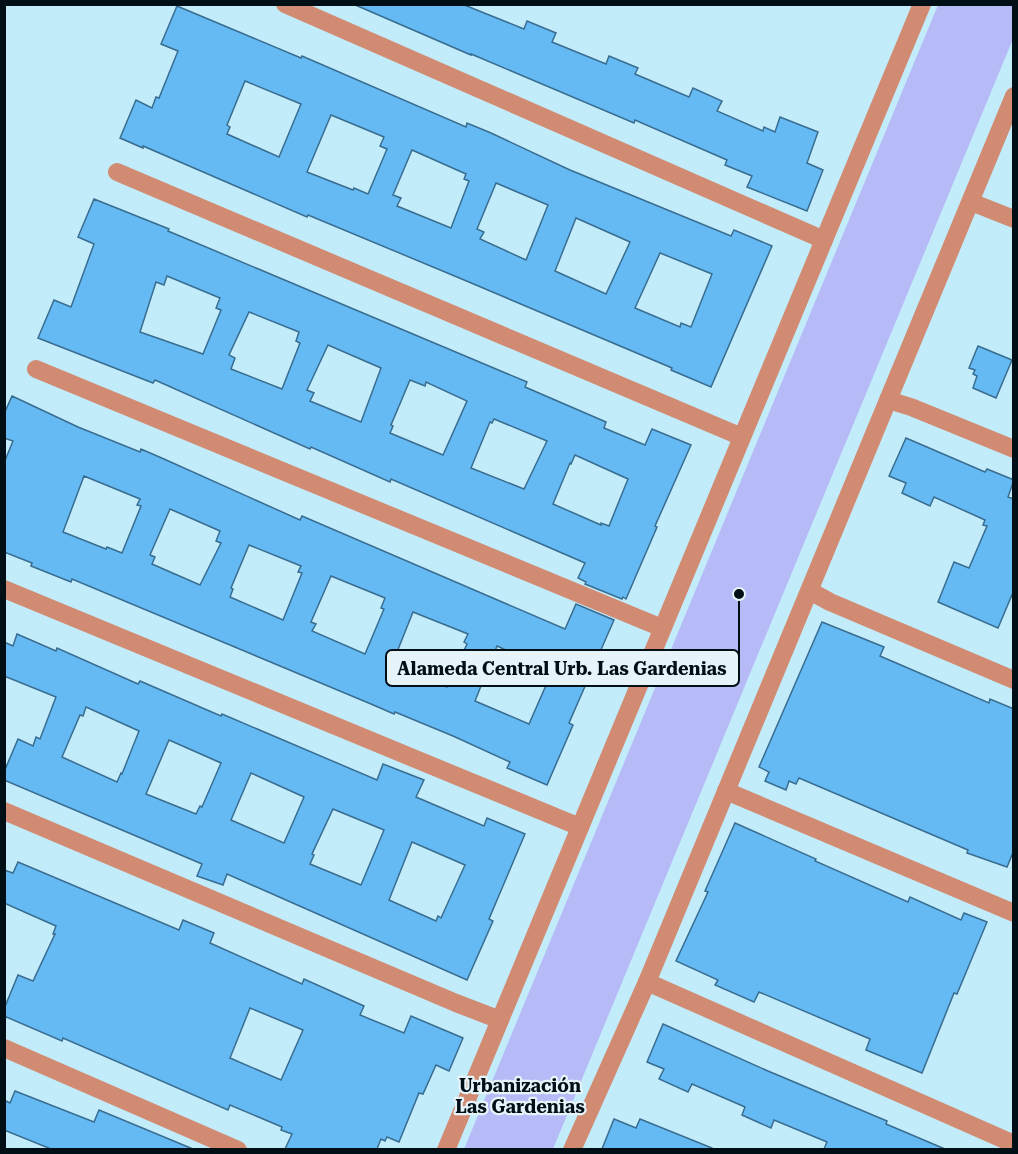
<svg xmlns="http://www.w3.org/2000/svg" width="1018" height="1154" font-family="'Roboto Serif',serif">
	<rect width="100%" height="100%" fill="#c3ecfa"/>
	<path fill="#b6bbf8" d="M938 5H1013V39L553 1149H464Z"/>
	<g fill="#65baf4" stroke="#396d90" stroke-width="1.5" fill-rule="evenodd">
		<path d="M353 4H462L524 29 527 21 556 33 552 42 606 64 609 56 638 68 635 74 689 97 693 88 722 101 717 111 763 131 764 127 775 132 780 117 818 132 807 163 823 170 807 211 747 187 752 176 725 165 727 160 635 120 634 123 471 54V55Z"/>
		<path d="M177 6 301 58 302 56 466 127 467 123 491 133 570 170 731 236 734 230 772 246 711 387 671 370 672 368 457 277 308 215 307 217 143 146V148L120 138 136 100 152 108 156 97 159 98 178 51 161 44ZM245 81 301 104 279 157 227 134 230 127 227 125ZM331 115 384 137 380 146 387 149 368 194 354 188 353 190 307 172ZM412 150 466 174 464 179 469 181 451 228 397 206 401 198 393 195ZM496 183 548 205 526 260 480 239 484 232 477 229ZM576 218 630 242 606 294 555 271ZM660 253 712 274 691 327 681 323 680 327 635 308Z"/>
		<path d="M94 199 169 229 168 231 527 382 525 387 606 422 604 428 645 445 652 429 691 445 655 526 657 527 626 599 623 597 622 599 585 584 586 582 578 578 585 563 391 479 390 482 311 447 310 449 155 380 153 383 38 338 54 300 71 307 94 244 78 237ZM167 276 220 298 216 308 221 310 203 354 140 332 156 282 164 285ZM249 312 299 332 296 341 300 343 282 389 231 369 235 358 229 355ZM328 345 381 368 361 422 310 401 314 393 307 390ZM410 380 425 386 426 382 467 401 443 455 390 433 393 426 391 425ZM494 419 547 441 524 489 471 468 490 422 492 423ZM575 455 628 479 609 526 601 523V525L553 504 570 463 571 464Z"/>
		<path d="M978 346 1012 360 996 398 973 388 977 376 973 374 975 370 969 368Z"/>
		<path d="M12 396 78 427 140 452 141 449 164 459 300 520 302 516 565 629 576 604 614 620 569 723 573 725 547 785 507 768 510 762 453 736 395 712 394 714 371 704 72 579 71 582 31 566 32 563 4 552V463L13 441 4 438V414ZM84 476 140 499 137 505 141 506 122 553 107 547 106 549 63 532ZM170 509 220 531 216 541 221 543 200 585 152 564 155 557 150 555ZM249 545 301 566 298 572 302 573 283 620 230 597 233 589 231 588ZM331 576 385 598 381 608 384 609 365 654 312 631 316 624 311 622ZM413 612 468 634 464 642 467 644 447 687 395 666 398 658 395 657ZM497 646 546 668 541 680 547 683 529 724 475 701Z"/>
		<path d="M906 438 985 472 987 469 1014 480 1008 497 1014 499V590L998 628 938 602 954 562 969 568 987 526 983 525 985 520 934 497 930 506 902 493 906 483 889 476Z"/>
		<path d="M822 622 884 647 880 656 989 703 990 699 1014 709V850L1007 867 967 853 968 850 799 778 796 784 789 781 786 790 765 781 769 772 759 767Z"/>
		<path d="M17 634 56 651 57 648 138 684 140 681 221 716 222 714 377 780 383 764 424 780 416 797 484 826 487 818 525 834 489 919 493 921 467 980 227 874 223 885 197 876 202 864 4 780V772L18 739 33 746 36 737 40 739 56 697 4 676V642L13 646ZM86 707 139 731 122 774 121 773 117 782 62 757 80 715 83 716ZM169 740 221 763 202 807 200 806 196 814 146 794ZM251 773 304 797 284 843 231 820ZM333 809 384 830 361 885 310 864 314 855 312 854ZM412 842 465 865 441 918 438 916 436 921 389 900Z"/>
		<path d="M735 823 816 859 815 861 908 902 910 897 961 920 964 913 987 922 957 994 954 993 922 1073 866 1050 870 1039 759 992 754 1002 715 985 718 980 676 961 708 892 705 891Z"/>
		<path d="M18 862 179 930 183 920 214 933 210 943 302 984 304 979 364 1006 360 1015 404 1033 411 1016 463 1038 449 1071 436 1065 423 1094 419 1093 399 1142 387 1137 385 1141 381 1139 377 1149H285L292 1134 281 1130 282 1127 230 1105 228 1110 63 1038 62 1041 4 1016V1009L18 975 33 981 55 934H53L56 926 4 903V870L13 873ZM250 1008 303 1030 281 1080 230 1058Z"/>
		<path d="M663 1024 768 1071 887 1121 886 1124 945 1149H824L827 1142 774 1120 771 1128 742 1115 745 1107 692 1084 688 1092 659 1079 664 1069 647 1062Z"/>
		<path d="M15 1091 94 1122 99 1110 193 1149H51L4 1130V1100L10 1103Z"/>
		<path d="M614 1119 636 1128 640 1119 712 1148V1149H602Z"/>
	</g>
	<g fill="none" stroke-linecap="round" stroke-linejoin="round">
		<g stroke="#d18b72" stroke-width="18">
			<path d="M285 4 824 240"/>
			<path d="M117 172 742 437"/>
			<path d="M971 202 1014 219"/>
			<path d="M36 369 662 628"/>
			<path d="M888 400 911 407 1014 449"/>
			<path d="M4 589 580 827"/>
			<path d="M810 591 830 602 1014 680"/>
			<path d="M726 791 1014 913"/>
			<path d="M4 811 456 1003 500 1020"/>
			<path d="M647 982 1014 1144"/>
			<path d="M4 1048 238 1150"/>
			<path d="M446 1150 922 4"/>
			<path d="M572 1150 647 982 1014 96"/>
		</g>
	</g>
	<g text-anchor="middle" dominant-baseline="central" stroke-width="4.5" stroke-linejoin="round" paint-order="stroke">
		<g font-size="18" font-weight="bold" fill="#000f16" stroke="#e6f4f9">
			<text x="520" y="1085">Urbanización<tspan x="520" dy="21">Las Gardenias</tspan></text>
		</g>
	</g>
	<path fill="none" stroke="#000f16" stroke-width="2" d="M739 594L739 668"/>
	<circle fill="#000f16" stroke="#e6f4f9" stroke-width="2" cx="739" cy="594" r="6"/>
	<rect fill="#e6f4f9" stroke="#000f16" stroke-width="2" x="386" y="650" width="353" height="36" rx="6"/>
	<g font-size="18" text-anchor="middle" font-weight="bold" fill="#000f16">
		<text x="562" y="675">Alameda Central Urb. Las Gardenias</text>
	</g>
	<rect width="1018" height="1154" fill="none" stroke="#000f16" stroke-width="12"/>
</svg>
